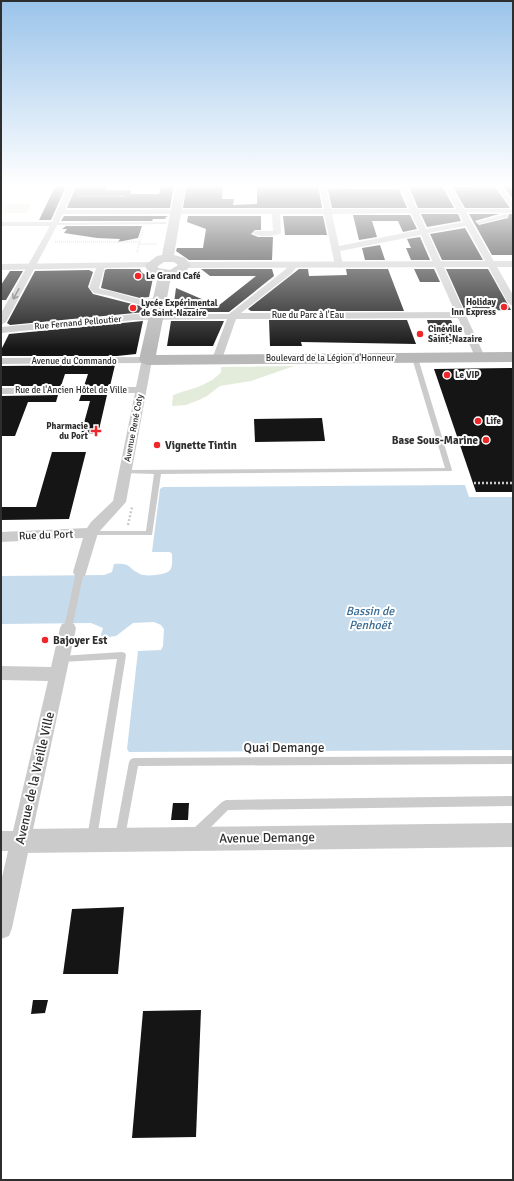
<svg xmlns="http://www.w3.org/2000/svg" width="514" height="1181" font-family="Signika,sans-serif">
	<rect width="100%" height="100%" fill="#fff"/>
	<g fill="#e3ecdb">
		<path d="M7 204H31L27 213H2Z"/>
		<path d="M294 366 251 381 220 386 207 396 199 400 186 405 172 406 173 395C190 389 209 386 221 372V367Z"/>
	</g>
	<path fill="#c6dced" d="M465 485 469 497H513V750L129 752 127 749 138 651 161 650 163 646 164 629 161 625 154 622 133 623 116 636 100 638 103 628 91 623 1 624V576L104 575 112 572 114 564C132 563 127 568 140 574 145 577 167 575 170 570 173 566 172 559 172 554L170 552H152L160 489 163 487Z"/>
	<g fill="#151515">
		<path d="M61 184H67L51 220H39L55 187H60Z"/>
		<path d="M77 184H108L106 190H131V194H159L162 184H174L170 208H67Z"/>
		<path d="M187 184H223L222 199H234L233 205 257 204V184H318L322 208H183Z"/>
		<path d="M408 184H441L454 208H418Z"/>
		<path d="M472 184H493L510 208H465L453 187H474Z"/>
		<path d="M502 184H513V199Z"/>
		<path d="M328 189H399L407 208H332Z"/>
		<path d="M421 214H458L461 221 427 227Z"/>
		<path d="M469 214H499L475 221 479 225 508 218 509 214H513V255H492Z"/>
		<path d="M353 215H410L417 229 403 232 398 221H372L377 237 359 240Z"/>
		<path d="M64 216H168L166 217 165 219H153L152 221H61Z"/>
		<path d="M188 216H261V230H255L251 234 258 237H273L272 260H189L176 251 177 248H203L206 229 187 222Z"/>
		<path d="M283 216H323L327 235H285Z"/>
		<path d="M66 226H142L138 238 118 242 120 239 97 238 64 233 67 229H62Z"/>
		<path d="M465 228 483 260H442L430 234Z"/>
		<path d="M420 237 430 260H411L406 248H411L407 239Z"/>
		<path d="M380 245 385 260H365L362 248Z"/>
		<path d="M107 269H140L142 273 153 278 149 297 140 298 101 288 105 270Z"/>
		<path d="M201 269H272L274 276 229 312H176L174 303 176 288 218 306 256 276H210Z"/>
		<path d="M299 269H308L309 276 347 275 346 269H388L404 311H251L248 309Z"/>
		<path d="M414 269H434L440 282H420Z"/>
		<path d="M446 269H488L511 310 465 311Z"/>
		<path d="M89 270 93 272 88 287 93 294 140 306H147L145 312 10 325 7 323 35 271Z"/>
		<path d="M10 271H23L6 300H1V285Z"/>
		<path d="M269 320H407L416 344 301 342 302 346H270Z"/>
		<path d="M427 320H451L461 343 434 344Z"/>
		<path d="M143 321 136 354 117 356H1V350L9 334Z"/>
		<path d="M171 321H224L213 346H167Z"/>
		<path d="M115 365 110 386H84L88 374H65L61 386H1V366Z"/>
		<path d="M513 368V492H476L434 369Z"/>
		<path d="M58 395 56 402H28L15 436H1V396Z"/>
		<path d="M81 395H107L98 434H81L90 401H79Z"/>
		<path d="M322 418 325 441 255 442 254 419Z"/>
		<path d="M52 452H86L69 519 1 520V507H36Z"/>
		<path d="M173 803H189L188 820H171Z"/>
		<path d="M124 907 118 974H63L72 909Z"/>
		<path d="M33 1000H48L45 1013 31 1014Z"/>
		<path d="M201 1010 196 1137 132 1138 143 1011Z"/>
	</g>
	<g fill="none" stroke-linecap="round" stroke-linejoin="round">
		<g stroke="#cbcbcb" stroke-width="1.5" stroke-dasharray="1 1" stroke-linecap="butt">
			<path d="M78 196H126"/>
			<path d="M143 230 139 244H157"/>
			<path d="M55 242H140"/>
			<path d="M137 252 139 244"/>
		</g>
		<g stroke="#cbcbcb" stroke-width="2.5" stroke-dasharray="2 2" stroke-linecap="butt">
			<path d="M474 483H513"/>
			<path d="M128 525 132 507"/>
		</g>
		<g fill="#cbcbcb" fill-rule="evenodd">
			<path d="M166 222 167 224 55 225 53 224 55 223Z"/>
			<path d="M415 356 418 358 452 470 451 471 161 474 152 535H91L87 533 91 531H146L154 474 124 473 123 472 126 470 445 468 412 358Z"/>
			<path d="M80 569 84 572 72 628 71 630H65L64 628 76 572Z"/>
			<path d="M122 652 125 653 126 655 97 838 96 842 92 843 88 842 87 838 117 659 61 662 58 661 57 659 58 657 61 656Z"/>
			<path d="M513 756V764L138 766 125 837 124 841 120 842 116 841 115 837 129 762 131 759 134 758Z"/>
			<path d="M513 796V806L228 810 201 837 197 838 193 837 192 833 193 829 222 802 226 800Z"/>
		</g>
		<g fill="#cbcbcb" fill-rule="evenodd">
			<path d="M494 184H500L513 202V208L511 207Z"/>
			<path d="M461 209H513V213L459 212V210Z"/>
			<path d="M506 214 508 215V217L479 224 476 222Z"/>
		</g>
		<g fill="#cbcbcb" fill-rule="evenodd">
			<path d="M69 184H76L65 210 324 209 319 184H406L417 209H456L443 184H450L513 295V306L508 303 466 226 428 233 485 357 480 360 475 357 458 318 236 319 222 359 217 362 212 359 227 319 135 320 1 333V327L135 314H229L286 269 291 263 294 262 298 265 292 273 241 313 455 312 421 235 340 251 343 265 339 268 335 265 324 214H280L281 233C276 237 257 237 252 233L256 231H273L272 214H63L6 322 1 325V313L50 226H1V222H52ZM400 187 409 209H331L326 188ZM411 213 419 230 339 246 332 214ZM419 213H459L463 222 426 229Z"/>
			<path d="M101 263 105 266 99 288 100 289C114 291 126 296 140 299 147 300 158 296 164 302L159 305H140L110 296 94 293 89 288 97 266Z"/>
			<path d="M147 357 152 360 126 502 98 533 85 576 80 577 75 576 73 572 83 538 1 542V532L87 528 91 522 113 501 135 393 1 394V388L136 387 141 363 1 364V358Z"/>
			<path d="M68 622 74 624 76 628 12 928 9 936 1 939V882L8 851H1V831H13L48 681 1 680V666L51 667 60 628 62 624Z"/>
		</g>
		<g fill="#cbcbcb" fill-rule="evenodd">
			<path d="M513 261V267L185 268 180 265 185 262Z"/>
			<path d="M151 262 155 263 156 265 155 267 1 270V264Z"/>
			<path d="M513 823V847L21 853 12 850 8 841 12 832 21 829Z"/>
		</g>
		<path fill="#b8b8b8" fill-rule="evenodd" d="M176 184H186L174 255 185 258 191 265 183 274 171 277 156 355 513 352V362L147 365 142 363 139 360 158 276 148 273 145 265 157 256 162 255ZM164 262H174L178 265 170 270 158 268V266Z"/>
	</g>
	<defs><path id="oneway-shaft" d="M-6 0H5M1.5-3L5.5 0L1.5 3" fill="none" stroke-width="1.6" stroke-linecap="round" stroke-linejoin="round"/></defs>
	<use stroke="#757575" href="#oneway-shaft" transform="translate(16 294) rotate(119)"/>
	<linearGradient id="sky" x2="0" y2="1"><stop stop-color="#9ac4ea"/><stop offset="0.53" stop-color="#fff"/><stop offset="1" stop-color="#fff" stop-opacity="0"/></linearGradient>
	<rect width="514" height="350" fill="url(#sky)"/>
	<g fill="#ee272b" stroke="#fff" stroke-width="1.5">
		<circle cx="138" cy="276" r="4"/>
		<circle cx="504" cy="307" r="4"/>
		<circle cx="133" cy="308" r="4"/>
		<circle cx="420" cy="334" r="4"/>
		<circle cx="447" cy="375" r="4"/>
		<circle cx="478" cy="421" r="4"/>
		<path d="M94 425h4v4h4v4h-4v4h-4v-4h-4v-4h4z"/>
		<circle cx="486" cy="440" r="4"/>
		<circle cx="157" cy="445" r="4"/>
		<circle cx="45" cy="640" r="4"/>
	</g>
	<g text-anchor="middle" dominant-baseline="central" stroke-width="4" stroke-linejoin="round" paint-order="stroke">
		<g font-size="9" font-weight="bold" fill="#2e2e2e" stroke="#fff" text-anchor="start">
			<text x="146" y="276">Le Grand Café</text>
			<text x="496" y="302" text-anchor="end">Holiday<tspan x="496" dy="10">Inn Express</tspan></text>
			<text x="141" y="303">Lycée Expérimental<tspan x="141" dy="10">de Saint-Nazaire</tspan></text>
			<text x="428" y="329">Cinéville<tspan x="428" dy="10">Saint-Nazaire</tspan></text>
			<text x="455" y="375">Le VIP</text>
			<text x="486" y="421">Life</text>
			<text x="88" y="426" text-anchor="end">Pharmacie<tspan x="88" dy="10">du Port</tspan></text>
		</g>
		<g font-size="9" fill="#2e2e2e" stroke="#fff">
			<text x="308" y="315">Rue du Parc à l'Eau</text>
			<text transform="translate(78 323) rotate(-5)">Rue Fernand Pelloutier</text>
			<text x="330" y="358">Boulevard de la Légion d'Honneur</text>
			<text x="74" y="361">Avenue du Commando</text>
			<text x="71" y="390">Rue de l'Ancien Hôtel de Ville</text>
			<text transform="translate(134 428) rotate(-79)">Avenue René Coty</text>
		</g>
		<g font-size="11" font-weight="bold" fill="#2e2e2e" stroke="#fff" text-anchor="start">
			<text x="478" y="440" text-anchor="end">Base Sous-Marine</text>
			<text x="165" y="445">Vignette Tintin</text>
			<text x="53" y="640">Bajoyer Est</text>
		</g>
		<g font-size="11" fill="#2e2e2e" stroke="#fff">
			<text transform="translate(46 535) rotate(-2)">Rue du Port</text>
		</g>
		<g font-size="12" font-style="italic" fill="#386b94" stroke="#fff">
			<text x="370" y="611">Bassin de<tspan x="370" dy="14">Penhoët</tspan></text>
		</g>
		<g font-size="13" fill="#2e2e2e" stroke="#fff">
			<text x="284" y="748">Quai Demange</text>
			<text transform="translate(35 778) rotate(-77)">Avenue de la Vieille Ville</text>
			<text transform="translate(267 838) rotate(-1)">Avenue Demange</text>
		</g>
	</g>
	<rect width="514" height="1181" fill="none" stroke="#2e2e2e" stroke-width="4"/>
</svg>
